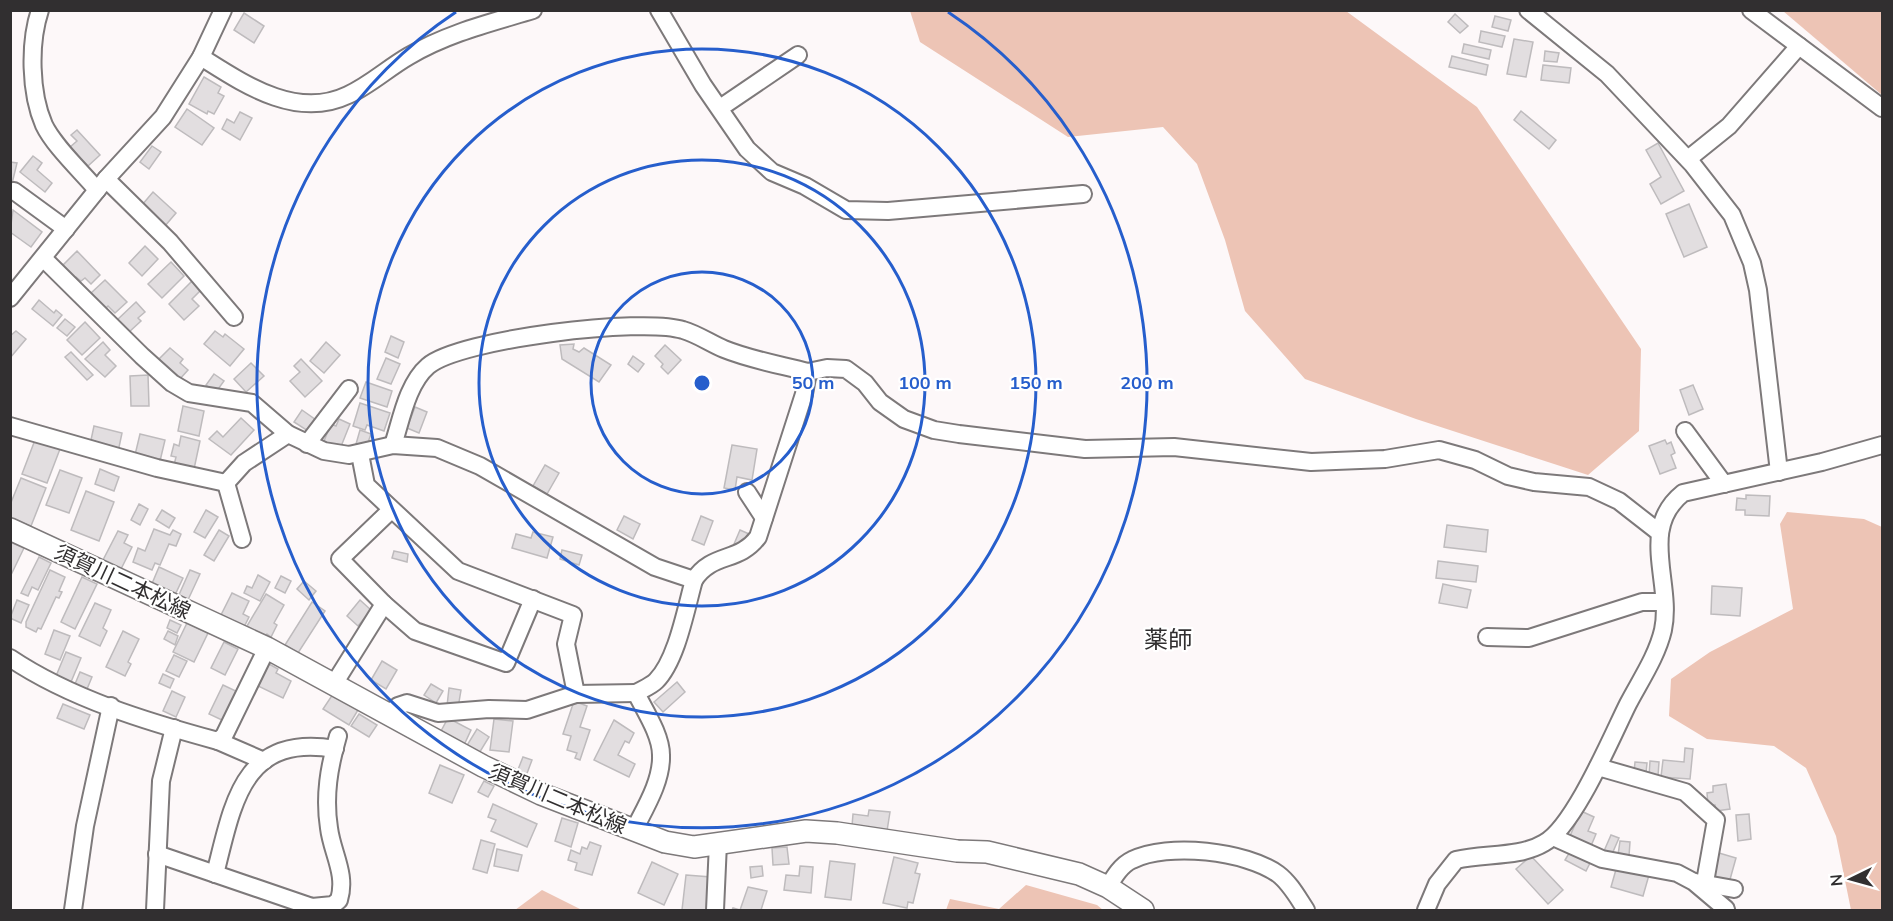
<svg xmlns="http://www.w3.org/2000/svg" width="1893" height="921" font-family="Mulish,'Noto Sans JP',sans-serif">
	<rect width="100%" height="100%" fill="#fdf8f9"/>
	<g fill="#edc4b5">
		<path d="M910 11H1346L1477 107 1641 349 1639 431 1588 475 1416 419 1305 379 1245 311 1225 240 1197 164 1163 127 1068 137 920 42Z"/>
		<path d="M1783 11H1882V95Z"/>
		<path d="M1787 512 1864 519 1882 527V910H1851L1836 836 1806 768 1774 746 1707 739 1669 716 1671 679 1710 652 1793 609 1780 524Z"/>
		<path d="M1026 885 1097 905 1103 910H946L950 899 999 909Z"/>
		<path d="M542 890 582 910H515Z"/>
	</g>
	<g fill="#e2dee0" stroke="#bebbbd" stroke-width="1.5">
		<path d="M244 13 264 26 254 43 234 30Z"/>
		<path d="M1455 14 1468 26 1460 33 1448 22Z"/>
		<path d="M1495 16 1511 20 1508 31 1492 27Z"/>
		<path d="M1481 31 1505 36 1502 47 1479 42Z"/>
		<path d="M1514 39 1533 42 1526 77 1507 74Z"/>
		<path d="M1464 44 1491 50 1489 59 1462 53Z"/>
		<path d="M1545 51 1559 53 1557 62 1544 61Z"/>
		<path d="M1452 56 1488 65 1486 75 1449 67Z"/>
		<path d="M1543 65 1571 68 1569 83 1541 80Z"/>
		<path d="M204 77 221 87 218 93 224 96 214 114 208 111 207 114 189 104Z"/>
		<path d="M187 109 214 128 202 145 175 127Z"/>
		<path d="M1521 111 1556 140 1549 149 1514 120Z"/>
		<path d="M240 112 252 118 240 140 222 129 227 119 234 123Z"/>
		<path d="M77 130 100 155 88 166 70 147 77 141 71 135Z"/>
		<path d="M1658 143 1684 191 1661 204 1650 184 1661 177 1646 150Z"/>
		<path d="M152 146 161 152 149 169 140 162Z"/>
		<path d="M33 156 42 163 37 170 52 183 45 192 20 172Z"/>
		<path d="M10 162 17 163 10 192Z"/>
		<path d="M153 192 176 213 165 226 142 205Z"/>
		<path d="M1689 204 1707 247 1684 257 1666 214Z"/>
		<path d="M13 210 42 232 31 247 10 232Z"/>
		<path d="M145 246 158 259 142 276 129 263Z"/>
		<path d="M77 251 100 275 91 284 85 278 81 281 76 277 74 280 61 267Z"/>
		<path d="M171 262 184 276 162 298 148 284Z"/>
		<path d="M105 280 127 302 115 313 108 306 105 309 90 294Z"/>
		<path d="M193 280 202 289 192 299 199 306 184 320 169 304Z"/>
		<path d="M39 300 54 313 56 310 62 315 53 326 32 309Z"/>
		<path d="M136 302 145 312 138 318 141 321 128 333 116 321Z"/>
		<path d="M65 319 75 327 67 336 57 328Z"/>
		<path d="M85 322 100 338 82 355 67 340Z"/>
		<path d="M16 331 26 339 10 358V336Z"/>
		<path d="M215 331 223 337 225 334 244 349 230 366 204 344Z"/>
		<path d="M391 336 404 342 398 358 385 352Z"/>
		<path d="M103 342 110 350 105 355 116 366 105 377 85 359Z"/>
		<path d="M326 342 340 355 324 373 310 361Z"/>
		<path d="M574 344 573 349 579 352 584 348 611 365 599 382 562 359 560 345Z"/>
		<path d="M665 345 681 360 668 374 661 367 663 364 655 356Z"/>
		<path d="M170 348 183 359 180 363 188 370 179 380 158 360Z"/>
		<path d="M71 352 93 375 87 380 65 357Z"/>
		<path d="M633 356 644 364 638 372 628 364Z"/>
		<path d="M386 358 400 364 391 384 377 379Z"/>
		<path d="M301 359 322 381 305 397 290 381 300 372 294 366Z"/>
		<path d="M251 363 264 376 246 392 234 379Z"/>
		<path d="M214 374 224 381 216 392 206 385Z"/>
		<path d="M148 375 149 406H131L130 376Z"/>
		<path d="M366 382 392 391 387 407 360 398Z"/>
		<path d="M1693 385 1703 409 1689 415 1680 390Z"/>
		<path d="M360 403 390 413 384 431 367 425 365 430 353 426Z"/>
		<path d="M183 406 204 411 199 436 178 431Z"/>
		<path d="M415 407 427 412 419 433 407 428Z"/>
		<path d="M302 410 316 420 308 431 294 422Z"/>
		<path d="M241 418 254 430 231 455 209 439 217 431 223 437Z"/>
		<path d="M339 419 350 424 340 449 324 441 331 424 336 426Z"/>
		<path d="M94 426 122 433 118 452 94 446 95 441 91 440Z"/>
		<path d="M360 430 371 434 366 448 356 444Z"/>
		<path d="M140 434 165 440 160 461 135 455Z"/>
		<path d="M181 436 200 441 194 469 174 465 176 457 171 456 174 444 179 446Z"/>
		<path d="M35 440 60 449 47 483 22 474Z"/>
		<path d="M1665 440 1667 444 1671 442 1675 453 1671 455 1676 468 1660 474 1649 446Z"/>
		<path d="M732 445 757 449 752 480 737 477 735 490 724 488Z"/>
		<path d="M545 465 559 473 547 494 533 486Z"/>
		<path d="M100 469 119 477 114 491 95 484Z"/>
		<path d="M60 470 82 478 69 513 46 505Z"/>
		<path d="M21 478 46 488 31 526 10 518V505Z"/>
		<path d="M86 491 114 502 99 541 71 530Z"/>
		<path d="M1746 495 1770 496 1769 516 1745 515V510H1736L1737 498 1746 499Z"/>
		<path d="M139 504 148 509 140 525 131 520Z"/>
		<path d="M162 510 175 518 169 528 156 520Z"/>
		<path d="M206 510 218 517 205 538 194 532Z"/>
		<path d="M624 516 640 524 633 539 617 530Z"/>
		<path d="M701 516 713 521 704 545 692 540Z"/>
		<path d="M1447 525 1488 530 1486 552 1444 547Z"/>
		<path d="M154 529 170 535 173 530 181 534 176 546 169 544 160 565 155 563 152 570 133 562 138 548 145 551Z"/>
		<path d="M219 530 229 536 214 561 204 555Z"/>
		<path d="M740 530 749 534 743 548 734 544Z"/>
		<path d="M118 531 128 535 124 543 132 547 120 571 102 562Z"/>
		<path d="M533 532 553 537 547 558 512 548 516 534 531 538Z"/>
		<path d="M10 542 24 548 10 577Z"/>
		<path d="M562 550 582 555 579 565 560 559Z"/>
		<path d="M394 551 408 554 407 562 392 558Z"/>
		<path d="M39 557 51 563 38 590 32 587 28 596 21 593Z"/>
		<path d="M1438 561 1478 566 1476 582 1436 578Z"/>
		<path d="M159 567 183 578 174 597 151 586Z"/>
		<path d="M50 570 65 577 59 591 62 592 59 598 56 597 41 629 38 628 36 632 26 627V622Z"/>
		<path d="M190 570 200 574 187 602 178 597Z"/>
		<path d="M258 575 270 582 260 601 244 593 247 586 252 588Z"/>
		<path d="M281 576 291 581 285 593 275 588Z"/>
		<path d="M82 577 97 584 75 629 61 622Z"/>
		<path d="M304 581 316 591 309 600 297 589Z"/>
		<path d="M1443 584 1471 590 1467 608 1439 603Z"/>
		<path d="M1712 586 1742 588 1740 616 1711 614Z"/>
		<path d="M232 593 249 601 243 614 249 617 244 627 221 615Z"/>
		<path d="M266 594 284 605 274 623 277 625 271 637 267 634 265 637 247 626Z"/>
		<path d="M17 600 29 605 21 623 10 618Z"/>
		<path d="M360 600 371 610 358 626 347 616Z"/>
		<path d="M312 602 325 611 298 653 285 645Z"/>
		<path d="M95 603 111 610 103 628 107 631 100 646 79 636Z"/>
		<path d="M170 620 181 625 177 633 167 628Z"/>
		<path d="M187 623 208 633 194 662 173 652Z"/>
		<path d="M54 630 70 636 60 660 45 654Z"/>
		<path d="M123 631 139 639 128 662 131 664 125 676 106 667Z"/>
		<path d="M168 631 178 636 175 645 164 639Z"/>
		<path d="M224 642 238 649 225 675 211 668Z"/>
		<path d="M66 652 81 658 71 682 56 676Z"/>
		<path d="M174 655 187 661 179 677 166 671Z"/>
		<path d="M382 661 397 670 386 689 371 680Z"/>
		<path d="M269 664 278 669 276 673 291 681 283 698 258 686Z"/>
		<path d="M80 672 92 677 87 689 75 684Z"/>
		<path d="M163 674 174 679 170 688 159 683Z"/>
		<path d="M677 682 685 692 663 712 654 702Z"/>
		<path d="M431 684 443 691 436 703 424 695Z"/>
		<path d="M223 685 238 692 224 721 209 714Z"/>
		<path d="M449 688 461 690 458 708 447 706Z"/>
		<path d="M172 691 185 697 176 717 163 711Z"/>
		<path d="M333 694 358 710 349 725 323 709Z"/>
		<path d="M574 701 587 706 580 727 590 730 580 760 575 758 577 753 567 750 571 736 563 734Z"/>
		<path d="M63 704 90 715 84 729 57 718Z"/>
		<path d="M359 714 377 725 369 737 351 726Z"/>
		<path d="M448 718 471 730 464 745 440 733Z"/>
		<path d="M494 719 513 721 509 752 490 750Z"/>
		<path d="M614 720 634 733 629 743 625 741 618 755 635 764 629 777 594 760Z"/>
		<path d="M477 729 489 737 478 755 466 747Z"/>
		<path d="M1685 748 1693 749 1690 779 1661 777 1663 760 1684 762Z"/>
		<path d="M523 757 532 760 526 776 517 772Z"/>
		<path d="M1650 761 1659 762 1658 776H1649Z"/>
		<path d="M1635 762 1647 763 1646 773 1634 772Z"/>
		<path d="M440 765 464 775 452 803 429 793Z"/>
		<path d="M484 781 494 786 488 797 478 792Z"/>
		<path d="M1726 784 1730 809 1716 811 1715 805H1708L1707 793 1713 792V786Z"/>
		<path d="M493 804 537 824 527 847 491 831 496 820 488 817Z"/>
		<path d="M869 810 890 812 887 831 852 826 853 814 868 816Z"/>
		<path d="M1581 811 1594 817 1588 831 1596 834 1591 846 1570 836Z"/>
		<path d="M1749 814 1751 839 1738 841 1736 815Z"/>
		<path d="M562 818 578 823 571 847 555 841Z"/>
		<path d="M1611 835 1619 838 1612 854 1604 851Z"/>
		<path d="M481 840 495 844 487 873 473 869Z"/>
		<path d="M1620 841 1630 842 1629 856 1618 855Z"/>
		<path d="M590 842 601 846 592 875 575 870 577 863 568 860 571 850 580 854 582 847 587 849Z"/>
		<path d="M787 847 789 864 773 865 772 848Z"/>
		<path d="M497 849 522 855 518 871 494 866Z"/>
		<path d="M1571 850 1591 861 1586 871 1565 860Z"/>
		<path d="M1719 853 1736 858 1729 883 1712 879Z"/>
		<path d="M1531 856 1563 890 1548 904 1516 869Z"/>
		<path d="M894 857 918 863 915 873 920 874 913 903 908 902 907 908 883 903Z"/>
		<path d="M830 861 855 864 851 900 825 897Z"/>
		<path d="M652 862 678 874 664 905 638 893Z"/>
		<path d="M762 866 763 876 751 878 750 867Z"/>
		<path d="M800 866 813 867 811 893 784 890 786 875 799 876Z"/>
		<path d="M1617 866 1649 875 1643 896 1611 887Z"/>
		<path d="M686 875 711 877 707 910H682Z"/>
		<path d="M748 887 767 891 761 910H732L733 908 740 910Z"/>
	</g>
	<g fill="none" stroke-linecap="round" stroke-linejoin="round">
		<g stroke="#7d797a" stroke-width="20">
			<g id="minor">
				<path d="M40 10C29 43 30 93 44 125 54 146 82 172 97 190"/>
				<path d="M659 10 703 85 747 149 772 172 805 186 846 210 888 211 1083 194"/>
				<path d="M1528 10 1607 74 1693 165 1732 215 1752 263 1758 290 1779 472"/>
				<path d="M1751 10 1882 108"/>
				<path d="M201 57C244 84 296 120 348 95 370 85 388 68 409 56 448 33 490 23 533 10"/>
				<path d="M720 108 798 55"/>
				<path d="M1688 159 1729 126 1799 46"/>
				<path d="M106 179 170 242 234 317"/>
				<path d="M14 191 66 229"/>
				<path d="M43 258 142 356 172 383 189 393 252 403 288 434 324 451 349 455 393 445 437 448 480 466 655 567 694 580C686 608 677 660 656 681 651 686 643 689 636 693 645 711 661 735 661 755 662 781 645 808 634 830"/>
				<path d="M10 298 106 179 163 117 201 57 223 10"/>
				<path d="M808 372 827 368 846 369 865 383 880 402 904 419 934 430 959 434 1085 449 1174 447 1311 462 1385 459 1439 450 1475 460 1508 476 1534 482 1589 487 1619 501 1660 533"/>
				<path d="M10 426 157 468 226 483 244 463 288 434"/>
				<path d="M1685 431 1724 484"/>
				<path d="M307 444 349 389"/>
				<path d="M393 445C401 421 407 384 428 366 459 339 643 317 683 330 697 334 710 343 724 349 751 360 781 365 808 372L804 394 758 537C739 563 712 552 694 580"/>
				<path d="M360 454 366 485 458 571 573 615 566 644 576 694"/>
				<path d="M226 483 242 539"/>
				<path d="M747 492 764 518"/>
				<path d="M391 510 340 559 384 604 415 631 506 663 533 599"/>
				<path d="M1487 637 1529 638 1642 602H1664"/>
				<path d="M10 658C71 699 148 722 218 741L224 736 267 648"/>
				<path d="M334 684 384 604"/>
				<path d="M389 714 398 706 407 703 438 713 489 709 527 710 576 694 636 693"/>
				<path d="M218 741 264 761"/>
				<path d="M1598 767 1685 792 1716 820 1705 882"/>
				<path d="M1553 837 1602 859 1677 873 1694 882 1726 909"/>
				<path d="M157 854 312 907 333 905 339 900C347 874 332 853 329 828 324 796 329 767 338 736"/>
				<path d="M215 874C233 804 242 733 335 749"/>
				<path d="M1695 882 1734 889"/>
				<path d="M1108 887C1114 877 1121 865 1132 860 1168 842 1246 851 1278 874 1290 883 1298 898 1306 910"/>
				<path d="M73 910 85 826 111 706"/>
				<path d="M155 910 161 781 174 728"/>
				<path d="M715 910 718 843"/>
				<path d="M1426 910 1437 884 1456 860C1484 853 1519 858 1544 843 1574 827 1612 736 1628 704 1640 681 1657 656 1663 630 1673 583 1638 529 1683 493L1822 462 1882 445"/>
			</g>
		</g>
		<g stroke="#7d797a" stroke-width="24">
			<path id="major" d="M10 529 267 648 483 766 541 794 665 842 694 847 806 831 837 833 957 851 987 852 1079 874 1108 887 1143 910"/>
		</g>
		<use href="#minor" stroke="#fff" stroke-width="16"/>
		<use href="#major" stroke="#fff" stroke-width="21"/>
	</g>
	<g fill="none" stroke="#265ecc" stroke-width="3">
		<circle cx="702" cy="383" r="111"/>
		<circle cx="702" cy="383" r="223"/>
		<circle cx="702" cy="383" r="334"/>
		<path d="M948 12A445 445 0 1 1 456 12"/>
	</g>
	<g text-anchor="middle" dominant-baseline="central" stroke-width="4.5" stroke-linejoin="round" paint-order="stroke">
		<g font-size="21" fill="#312f30" stroke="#fff">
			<text transform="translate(123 581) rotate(25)">須賀川二本松線</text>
			<text transform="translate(558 798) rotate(23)">須賀川二本松線</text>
		</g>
		<g font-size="24" fill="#312f30" stroke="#fff">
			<text x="1168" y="639">薬師</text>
		</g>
	</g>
	<circle cx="702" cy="383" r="9" fill="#265ecc" stroke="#fff" stroke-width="3"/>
	<g font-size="18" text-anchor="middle" font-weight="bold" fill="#265ecc" stroke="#fff" stroke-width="4.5" stroke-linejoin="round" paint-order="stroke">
		<text x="813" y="389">50 m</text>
		<text x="925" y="389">100 m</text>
		<text x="1036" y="389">150 m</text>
		<text x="1147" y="389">200 m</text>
	</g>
	<rect width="1893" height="921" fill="none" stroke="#312f30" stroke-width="24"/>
	<g transform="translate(1851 879) rotate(265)" stroke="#ffffff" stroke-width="4.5" paint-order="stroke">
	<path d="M0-4.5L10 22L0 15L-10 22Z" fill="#312f30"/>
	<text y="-9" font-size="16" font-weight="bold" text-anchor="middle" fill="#312f30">N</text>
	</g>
</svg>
